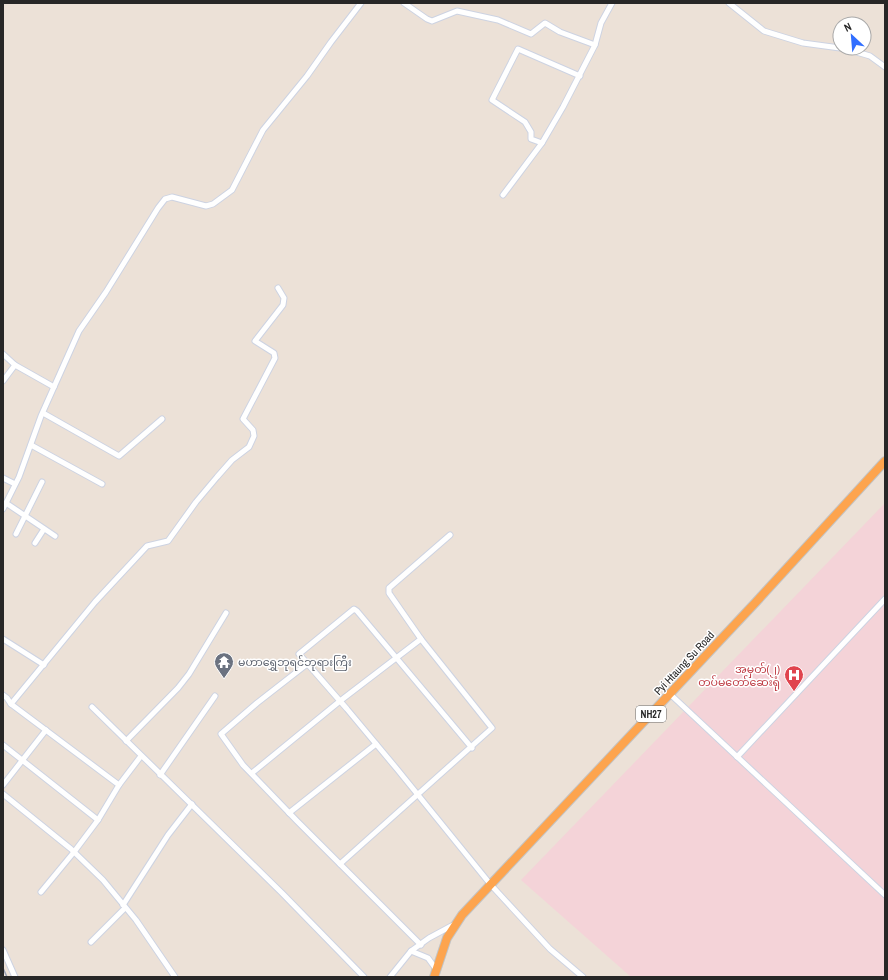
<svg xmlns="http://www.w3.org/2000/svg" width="888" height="980" font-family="'Archivo Narrow','Noto Sans Myanmar',sans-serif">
	<rect width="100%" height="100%" fill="#ece1d7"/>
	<path fill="#f4d3d8" d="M885 503V977H631L521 880Z"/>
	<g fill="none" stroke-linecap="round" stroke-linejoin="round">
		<g stroke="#cdd3e2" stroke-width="7">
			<g id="minor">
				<path d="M404 3 427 19 432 21 457 11 498 20 531 34 545 23 560 32 595 45"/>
				<path d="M729 3 764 31 803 43 840 48"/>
				<path d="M843 48 870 56 885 67"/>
				<path d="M542 143 531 139V132L525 122 492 100 518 49 580 76"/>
				<path d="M503 195 542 143 563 107 595 45 601 23 612 3"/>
				<path d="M3 354 15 365 54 387"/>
				<path d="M3 381 15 365"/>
				<path d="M43 413 119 456 162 419"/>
				<path d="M31 445 102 484"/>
				<path d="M3 478 15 484"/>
				<path d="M6 503 55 536"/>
				<path d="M3 509 19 477 41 416 79 331 106 292 158 208 165 199 172 197 206 206 213 204 232 190 263 130 307 76 331 42 361 3"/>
				<path d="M16 534 42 482"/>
				<path d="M35 543 44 529"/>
				<path d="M3 639 44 665"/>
				<path d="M307 664 257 703 221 734 243 765 297 821 421 945"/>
				<path d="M670 694 885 895"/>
				<path d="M3 695 7 698 11 704 119 785"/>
				<path d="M11 704 95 602 147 546 168 541 196 502 217 477 232 460 249 447 254 436 253 430 243 419 275 358 274 353 255 341 283 305 284 298 278 288"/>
				<path d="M92 707 282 893 364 977"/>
				<path d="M126 741 178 688 189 674 226 613"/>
				<path d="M3 745 98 820"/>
				<path d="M472 748 357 611 354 609 299 654 347 709 397 769 491 885 550 949 583 977"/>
				<path d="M737 757 885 599"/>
				<path d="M252 773 340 701 421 639"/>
				<path d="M160 775 215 696"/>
				<path d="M3 785 46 730"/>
				<path d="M3 794 71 849 103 880 136 920 175 977"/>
				<path d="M289 813 376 744"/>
				<path d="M340 864 492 728 421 639 389 593V588L450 535"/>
				<path d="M41 892 74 852 98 820 119 785 141 756"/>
				<path d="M123 905 168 835 192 804"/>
				<path d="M91 942 125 908"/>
				<path d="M3 950 15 977"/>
				<path d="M411 951 428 958 436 969"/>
				<path d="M390 977 411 951 429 938 455 924"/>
			</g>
		</g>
		<g stroke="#c3c3c3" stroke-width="10">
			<path id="trunk" d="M434 977 447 938 462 915 756 602 885 461"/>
		</g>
		<use href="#minor" stroke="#fff" stroke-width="5"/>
		<use href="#trunk" stroke="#fda44e" stroke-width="8"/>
		<path stroke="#9aa1b4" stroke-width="1.5" d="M3 968 7 977"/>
	</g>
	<defs>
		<g id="temple-pin" transform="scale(1)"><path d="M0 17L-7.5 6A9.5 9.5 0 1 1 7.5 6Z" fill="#6b7280" stroke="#fff"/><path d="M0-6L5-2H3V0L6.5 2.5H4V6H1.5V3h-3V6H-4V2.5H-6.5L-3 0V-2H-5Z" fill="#fff"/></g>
		<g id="hospital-pin" transform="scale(1)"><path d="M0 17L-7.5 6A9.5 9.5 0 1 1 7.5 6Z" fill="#e0444e" stroke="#fff"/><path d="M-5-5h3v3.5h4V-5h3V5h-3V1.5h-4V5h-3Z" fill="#fff"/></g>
	</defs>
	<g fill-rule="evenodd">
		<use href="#temple-pin" x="224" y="662"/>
		<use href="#hospital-pin" x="794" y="675"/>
	</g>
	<g text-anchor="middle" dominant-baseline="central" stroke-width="3" stroke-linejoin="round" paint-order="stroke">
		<rect fill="#fff" stroke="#686868" stroke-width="1" x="636" y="706" width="30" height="16" rx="3"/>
		<g font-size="10" font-weight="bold" fill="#272727">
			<text x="651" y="714">NH27</text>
		</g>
		<g font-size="11" fill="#5b616d" stroke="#fff" text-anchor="start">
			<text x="238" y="662">မဟာရွှေဘုရင်ဘုရားကြီး</text>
		</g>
		<g font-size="11" fill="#272727" stroke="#fff">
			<text transform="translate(684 663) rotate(-47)">Pyi Htaung Su Road</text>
		</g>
		<g font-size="11" fill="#be3a42" stroke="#fff" text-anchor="end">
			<text x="780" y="669">အမှတ်(၂)<tspan x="780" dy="13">တပ်မတော်ဆေးရုံ</tspan></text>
		</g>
	</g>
	<rect width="888" height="980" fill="none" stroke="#272727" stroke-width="8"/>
	<g transform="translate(852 36) rotate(334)"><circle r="19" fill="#ffffff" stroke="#a9a9a9"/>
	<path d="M0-3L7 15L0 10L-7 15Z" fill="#316eff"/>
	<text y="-6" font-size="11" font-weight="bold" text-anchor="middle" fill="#272727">N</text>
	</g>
</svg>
